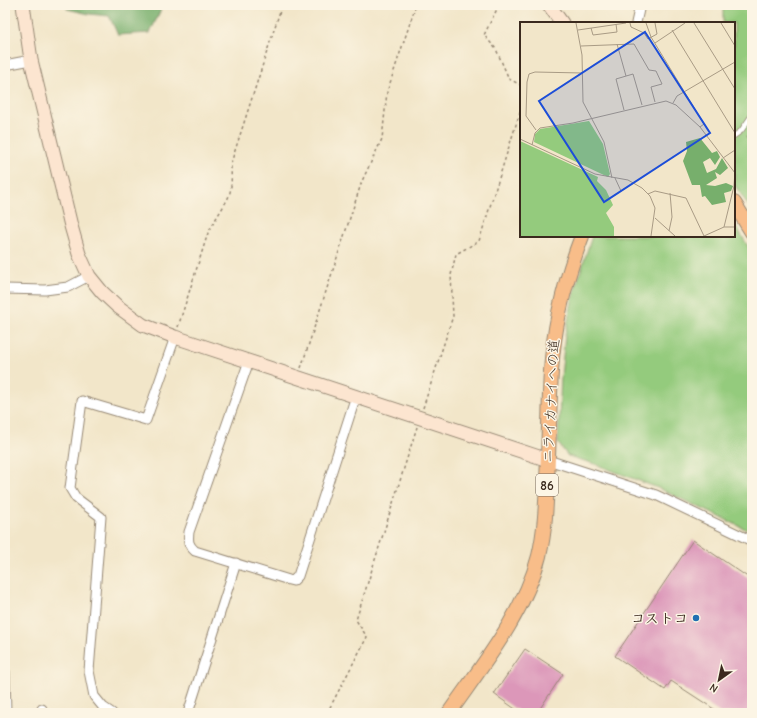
<svg xmlns="http://www.w3.org/2000/svg" width="757" height="718" font-family="'Comic Neue','Klee One',sans-serif">
	<rect width="100%" height="100%" fill="#fcf5e5"/>
	<filter id="ink" filterUnits="userSpaceOnUse"><feTurbulence type="fractalNoise" baseFrequency=".025" numOctaves="2"/><feDisplacementMap in="SourceGraphic" scale="8" xChannelSelector="R" yChannelSelector="G"/><feConvolveMatrix kernelMatrix="1 2 1 2 8 2 1 2 1" color-interpolation-filters="sRGB"/></filter>
	<filter id="wash" filterUnits="userSpaceOnUse"><feTurbulence type="fractalNoise" baseFrequency=".012" numOctaves="4" result="noise"/><feDisplacementMap in="SourceGraphic" scale="16" xChannelSelector="R" yChannelSelector="G"/><feGaussianBlur stdDeviation="0.9" result="paint"/><feColorMatrix in="noise" values="0 0 0 0 0 0 0 0 0 0 0 0 0 0 0 0 0 1.4 0 .05"/><feComposite in="paint" operator="in"/></filter>
	<g filter="url(#wash)">
		<rect width="100%" height="100%" fill="#f2e6c9"/>
		<g fill="#94cb7d" stroke="#687a4e">
			<path d="M723 5H752V211L734 184V23H723Z"/>
			<path d="M734 223 752 253V532L658 488 595 464 568 456 558 443 561 378 565 335 574 292 592 236H734Z"/>
		</g>
		<path fill="#77af6c" stroke="#596c45" d="M66 5H163L150 33 118 35 109 16 89 14 67 9Z"/>
		<g id="blocks">
			<g fill="#dc97b9">
				<path d="M693 540 752 580V713H720L671 681 665 690 615 656Z"/>
				<path d="M525 649 563 674 537 713H521L494 694Z"/>
			</g>
		</g>
	</g>
	<g filter="url(#ink)">
		<use href="#blocks" fill-opacity="0" stroke="#968874" stroke-width="1"/>
		<g fill="none" stroke-linecap="round" stroke-linejoin="round">
			<g stroke="#968874" stroke-width="6">
				<path id="lane" d="M734 136 741 131 752 115"/>
			</g>
			<g stroke="#968874" stroke-width="11">
				<g id="street">
					<path d="M636 23 640 5"/>
					<path d="M5 65 31 60"/>
					<path d="M5 289 45 290 68 287 89 276"/>
					<path d="M249 361 189 532C188 541 188 545 195 551L289 580 293 581 298 576 356 396"/>
					<path d="M548 460 656 495 752 541"/>
					<path d="M5 672 6 713"/>
					<path d="M40 713 42 709"/>
					<path d="M112 713 103 707 94 696 89 671 101 517 76 498 70 488 82 401 146 420 175 337"/>
					<path d="M188 713 236 563"/>
				</g>
			</g>
			<g stroke="#968874" stroke-width="15">
				<g id="secondary">
					<path d="M23 5 31 60 71 226 79 254 89 276 102 292 117 306 143 325 175 337 548 460"/>
					<path d="M549 5 562 23"/>
				</g>
			</g>
			<g stroke="#968874" stroke-width="16">
				<g id="primary">
					<path d="M734 203 752 232"/>
					<path d="M449 713C483 664 524 614 539 556 545 531 546 506 547 480 549 444 549 408 551 371 554 324 565 280 582 236"/>
				</g>
			</g>
			<g stroke="#968874" stroke-width="1.5" stroke-dasharray="3 3" stroke-linecap="butt">
				<path d="M499 5 484 35 496 49 509 79 521 85"/>
				<path d="M746 136 752 144"/>
				<path d="M178 327 208 233C214 221 221 211 227 200 233 190 231 175 231 163L282 5"/>
				<path d="M301 368 362 181 382 139 387 92 416 5"/>
				<path d="M423 408 453 316 451 275 456 254 479 241 521 109"/>
				<path d="M327 713 367 637 356 620 417 427"/>
			</g>
			<use href="#lane" stroke="#fff" stroke-width="4.5"/>
			<use href="#street" stroke="#fff" stroke-width="9"/>
			<use href="#secondary" stroke="#fce5d0" stroke-width="13"/>
			<use href="#primary" stroke="#f8bd89" stroke-width="14"/>
		</g>
	</g>
	<circle fill="#1f6fb2" stroke="#fcf5e5" stroke-width="1.5" cx="696" cy="618" r="4"/>
	<g text-anchor="middle" dominant-baseline="central" stroke-width="3" stroke-linejoin="round" paint-order="stroke">
		<rect fill="#fcf5e5" stroke="#75675a" stroke-width="1" x="536" y="474" width="22" height="22" rx="3"/>
		<g font-size="13" font-weight="bold" fill="#3b2a1e">
			<text x="547" y="485">86</text>
		</g>
		<g font-size="14" fill="#3b2a1e" stroke="#fcf5e5">
			<text transform="translate(551 401) rotate(-87)">ニライカナイへの道</text>
		</g>
		<g font-size="14" font-weight="bold" fill="#3b2a1e" stroke="#fcf5e5" text-anchor="end">
			<text x="688" y="618">コストコ</text>
		</g>
	</g>
	<g transform="translate(520 22)">
		<rect width="215" height="215" fill="#f2e6c9"/>
		<path d="M69 99 83 122 90 152 88 155 14 120 15 112 20 107ZM0 119 78 155 77 159 86 168 93 183 86 191 94 205V214H0Z" fill="#94cb7d"/>
		<path d="M180 116 192 131 197 129 200 135 195 143 190 136 183 140 187 151 196 147 202 136 208 146 200 153 195 150 197 156 186 163 195 164 206 161 213 164 211 169 204 171 206 180 192 183 185 174 182 175 180 163H172L163 139 167 129 166 120Z" fill="#77af6c"/>
		<path fill="none" stroke="#a99b85" stroke-width="1" d="M56 1 62 33 63 80 84 120 92 156M110 1 111 5 124 11 128 17 137 12 135 1M126 1 131 15 184 102 180 105M174 1 215 67M201 1 215 24M71 6 73 13 97 10 96 2M58 8 106 1M152 8 215 111M135 21 165 1M97 22 106 54M61 24 114 22 129 48 136 49 142 62 131 65 135 80M153 81 157 74 215 40M104 88 96 57 113 52 122 83M16 108 6 94 7 60 9 52 15 50 62 51M0 117 75 152 108 158 122 166 130 174 135 186 131 214M12 123 15 111 20 106 53 101 146 79 156 83 180 105 215 151M203 136 215 128M95 156 101 169M128 172 135 169 166 176 184 214M135 196 155 214M204 205 214 164 215 148M149 209 152 195 150 171M184 214 204 205H214"/>
		<path fill="#1d4ed8" fill-opacity="0.15" stroke="#1d4ed8" stroke-width="2" d="M125 10 190 111 84 180 19 79Z"/>
		<rect width="215" height="215" fill="none" stroke="#3b2a1e" stroke-width="2"/>
	</g>
	<rect width="757" height="718" fill="none" stroke="#fcf5e5" stroke-width="20"/>
	<g transform="translate(719 680) rotate(213)" stroke="#fcf5e5" stroke-width="3" paint-order="stroke">
	<path d="M0-3L7 15L0 10L-7 15Z" fill="#3b2a1e"/>
	<text y="-6" font-size="11" font-weight="bold" text-anchor="middle" fill="#3b2a1e">N</text>
	</g>
</svg>
